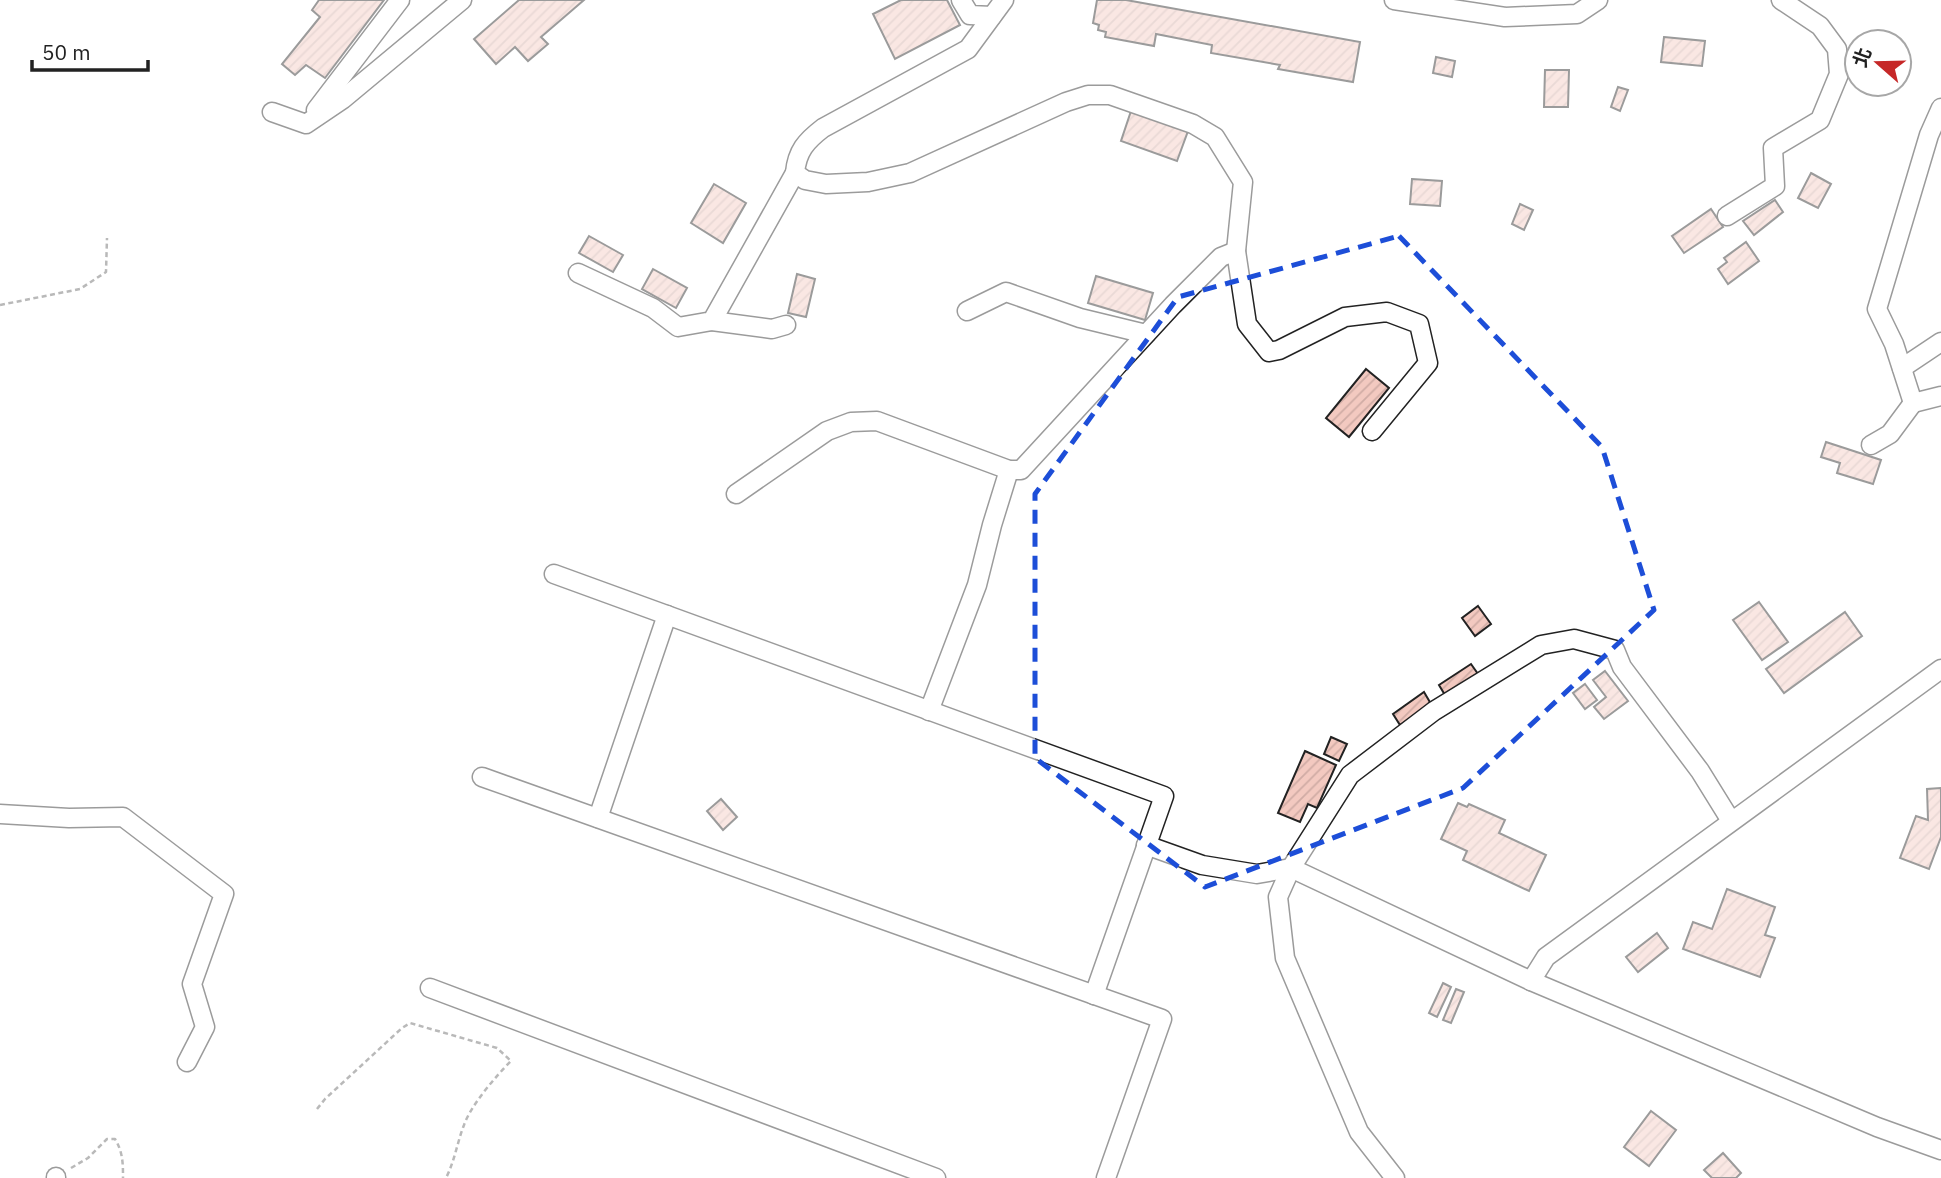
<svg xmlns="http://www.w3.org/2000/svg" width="1941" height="1178" font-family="'IBM Plex Sans','Noto Sans TC',sans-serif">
	<defs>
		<pattern id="building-hatch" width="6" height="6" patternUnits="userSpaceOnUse" patternTransform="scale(1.75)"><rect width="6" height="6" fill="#f3c9c0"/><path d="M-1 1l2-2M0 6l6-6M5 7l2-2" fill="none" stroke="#d0aca5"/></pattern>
	</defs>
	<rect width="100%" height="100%" fill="#fff"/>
	<g fill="url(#building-hatch)" stroke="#222" stroke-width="2">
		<path d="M319 0H384L325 78 306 65 295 75 282 64 320 17 312 10Z"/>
		<path d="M519 0H584L541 37 548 44 528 61 515 47 496 64 474 39Z"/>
		<path d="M901 0H947L960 25 895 59 873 14Z"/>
		<path d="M1097 0H1126L1360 42 1353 82 1278 69 1280 65 1211 53 1212 45 1156 34 1154 46 1105 37 1106 32 1098 30 1099 25 1093 23Z"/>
		<path d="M1664 37 1705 41 1702 66 1661 62Z"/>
		<path d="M1436 57 1455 61 1452 77 1433 73Z"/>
		<path d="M1545 70H1569L1568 107H1544Z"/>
		<path d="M1618 87 1628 90 1620 111 1611 107Z"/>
		<path d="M1131 111 1188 131 1177 161 1121 141Z"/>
		<path d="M1811 173 1831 184 1818 208 1798 198Z"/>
		<path d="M1412 179 1442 181 1440 206 1410 204Z"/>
		<path d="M714 184 746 203 723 243 691 223Z"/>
		<path d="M1775 200 1783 212 1754 235 1743 221Z"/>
		<path d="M1520 204 1533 210 1524 230 1512 224Z"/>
		<path d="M1711 209 1723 227 1684 253 1672 236Z"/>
		<path d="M589 236 623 255 613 272 579 253Z"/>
		<path d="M1746 242 1759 261 1728 284 1718 269 1727 262 1724 258Z"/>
		<path d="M653 269 687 288 676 308 642 289Z"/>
		<path d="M797 274 815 279 806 317 788 313Z"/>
		<path d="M1096 276 1153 293 1145 320 1088 303Z"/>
		<path d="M1366 369 1389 388 1349 437 1326 418Z"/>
		<path d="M1826 442 1881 460 1873 484 1837 473 1840 463 1821 457Z"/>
		<path d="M1759 602 1788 642 1762 660 1733 620Z"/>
		<path d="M1478 606 1491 624 1475 636 1462 618Z"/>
		<path d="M1845 612 1862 636 1784 693 1766 669Z"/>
		<path d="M1471 664 1478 674 1445 695 1439 685Z"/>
		<path d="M1605 671 1628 701 1604 719 1594 707 1606 697 1593 680Z"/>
		<path d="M1585 684 1597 700 1585 709 1573 693Z"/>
		<path d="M1424 692 1431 704 1400 725 1393 714Z"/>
		<path d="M1331 737 1347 744 1339 761 1324 754Z"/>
		<path d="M1305 751 1336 765 1317 808 1308 804 1300 822 1278 813Z"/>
		<path d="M1941 788V837L1929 869 1900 858 1916 816 1928 820 1927 789Z"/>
		<path d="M721 799 737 817 723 830 707 811Z"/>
		<path d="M1458 803 1467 807 1469 804 1505 820 1499 833 1546 855 1529 891 1463 860 1467 851 1441 839Z"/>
		<path d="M1727 889 1775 907 1765 935 1775 938 1760 977 1683 949 1693 922 1712 929Z"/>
		<path d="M1657 933 1668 948 1638 972 1626 957Z"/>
		<path d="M1443 983 1451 987 1437 1017 1429 1013Z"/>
		<path d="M1456 989 1464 992 1451 1023 1443 1020Z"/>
		<path d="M1651 1111 1676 1130 1649 1166 1624 1147Z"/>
		<path d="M1723 1153 1741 1173 1736 1178H1712L1704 1170Z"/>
	</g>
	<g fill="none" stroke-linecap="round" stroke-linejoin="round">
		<g stroke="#222" stroke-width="21">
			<g id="minor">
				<path d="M961 0 970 15 992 16"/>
				<path d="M1004 0 968 49 823 128C806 141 797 151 795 173L805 180 826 184 868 182 910 173 1066 102 1088 95H1110L1193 124 1215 137 1243 182 1236 251 1247 324 1269 352 1279 350 1345 317 1387 312 1419 324 1428 363 1372 431"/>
				<path d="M1394 0 1505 17 1577 14 1598 0"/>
				<path d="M1941 108 1929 135 1877 309 1894 344 1913 403 1941 396"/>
				<path d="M316 110 400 0"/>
				<path d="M272 112 306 124 343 99 462 0"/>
				<path d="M1727 216 1775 186 1773 148 1820 120 1839 74 1837 49 1820 26 1781 0"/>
				<path d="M578 273 653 308 678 327 712 321 795 173"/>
				<path d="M967 311 1006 292 1080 318 1146 334"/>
				<path d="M712 321 772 329 786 325"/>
				<path d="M1902 368 1941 342"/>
				<path d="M1871 445 1890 434 1913 403"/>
				<path d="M736 494 827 431 851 422 877 421 1009 470H1021L1173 305 1221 257 1236 251"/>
				<path d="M554 574 1164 796 1094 995"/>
				<path d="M929 711 977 585 992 525 1009 470"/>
				<path d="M482 777 1162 1019 1106 1178"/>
				<path d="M0 814 69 818 123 817 224 894 192 984 205 1027 187 1062"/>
				<path d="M598 818 667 615"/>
				<path d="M1146 845 1202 865 1257 874 1291 868 1531 981 1877 1127 1941 1150"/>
				<path d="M1531 981 1546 957 1941 669"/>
				<path d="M430 988 936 1178"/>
				<path d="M56 1178V1177"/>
				<path d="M1395 1178 1359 1132 1285 958 1278 897 1291 868 1350 775 1434 711 1541 645 1574 639 1615 650 1622 667 1700 771 1731 821"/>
			</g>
		</g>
		<g stroke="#646464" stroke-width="2.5" stroke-dasharray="5 3.5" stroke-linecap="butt">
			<path d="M0 305 80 289 106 272 107 238"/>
			<path d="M317 1109 325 1099 402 1028 410 1023 497 1048 511 1061C496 1076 471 1105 464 1125 457 1143 455 1160 446 1178"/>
			<path d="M71 1168 88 1158 107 1139H115C123 1152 123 1164 123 1178"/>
		</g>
		<use href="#minor" stroke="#fff" stroke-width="18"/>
	</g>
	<path d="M0 0H1941V1178H0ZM1399 236 1602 447 1654 610 1463 788 1205 887 1035 758V494L1178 297Z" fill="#fff" fill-opacity=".55" fill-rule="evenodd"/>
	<path fill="none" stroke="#1d4ed8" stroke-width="5" stroke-dasharray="14 9" stroke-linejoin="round" d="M1399 236 1602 447 1654 610 1463 788 1205 887 1035 758V494L1178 297Z"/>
	<g transform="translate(1878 63) rotate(290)"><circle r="33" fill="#ffffff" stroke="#a7a7a7" stroke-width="2"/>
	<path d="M0-5L12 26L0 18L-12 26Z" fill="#c62828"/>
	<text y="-10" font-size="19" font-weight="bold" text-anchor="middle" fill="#222222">北</text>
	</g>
	<path d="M32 60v10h116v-10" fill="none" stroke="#222222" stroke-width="3.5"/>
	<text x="42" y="60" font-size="21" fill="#222222" stroke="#ffffff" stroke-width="5" paint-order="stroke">50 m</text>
</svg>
